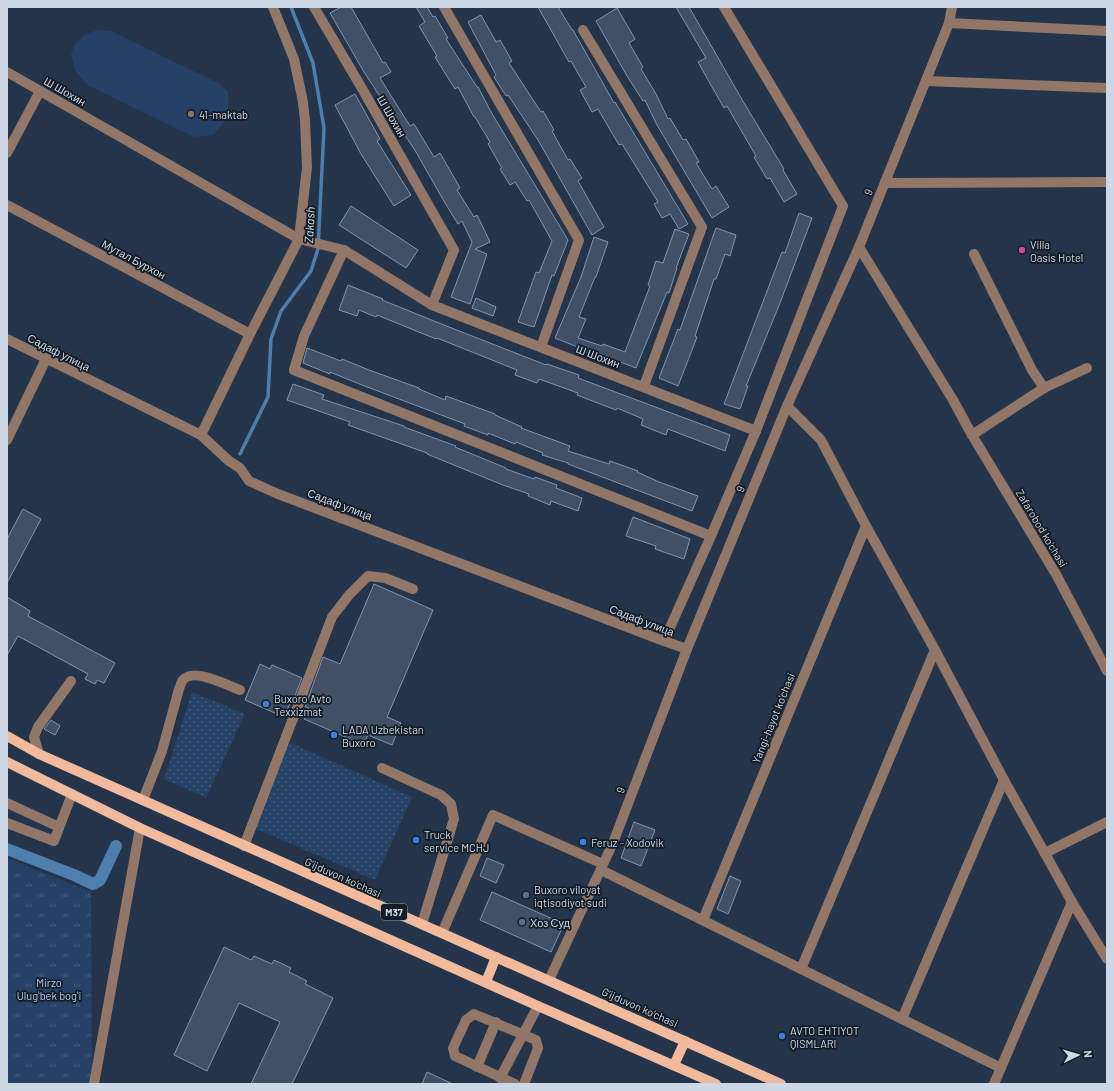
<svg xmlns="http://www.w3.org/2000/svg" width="1114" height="1091" font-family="Barlow,sans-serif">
	<defs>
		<pattern id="grass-dots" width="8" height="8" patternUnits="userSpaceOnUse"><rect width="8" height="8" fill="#254165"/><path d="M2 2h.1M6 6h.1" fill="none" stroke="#435c7b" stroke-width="1.8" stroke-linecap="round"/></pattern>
		<pattern id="park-tufts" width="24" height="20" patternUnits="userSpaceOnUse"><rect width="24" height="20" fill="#254165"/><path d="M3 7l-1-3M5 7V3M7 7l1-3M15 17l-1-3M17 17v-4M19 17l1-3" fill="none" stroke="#435c7b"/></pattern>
	</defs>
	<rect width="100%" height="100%" fill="#24344a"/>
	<g fill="url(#grass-dots)">
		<path d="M192 692 245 714 206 798 164 779Z"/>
		<path d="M291 743 412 797 375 880 254 828 285 751Z"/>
	</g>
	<path fill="url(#park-tufts)" d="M7 858 91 892 92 1084H7Z"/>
	<path fill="#254165" d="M97 30 111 31 218 83 228 91C230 114 229 118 213 135L194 137 89 86 75 71 71 54 75 44 84 35Z"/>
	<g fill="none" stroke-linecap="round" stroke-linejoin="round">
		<path stroke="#4d7eac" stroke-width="3.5" d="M240 454 268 397 271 339 281 311 311 271 318 249 324 128 313 63 291 7"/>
		<path stroke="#4d7eac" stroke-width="12" d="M7 849 74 875 93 884 100 880 116 846"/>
	</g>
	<g fill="#405167" stroke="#8194ae">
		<path d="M341 7H351L383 63 385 62 391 72 380 78 410 126 414 124 434 157 440 153 460 188 457 190 474 217 477 215 490 242 475 249 487 254 470 304 451 297 472 242 462 221 458 224 445 203 416 152 364 72 330 13Z"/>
		<path d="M416 7H427L433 17 435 16 448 38 446 39 477 87H478L491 112 568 240 554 276 552 275 534 327 518 322 536 272 539 273 552 241 529 200 527 201 515 182 510 185 500 169 502 168 488 144 490 142 475 117H474L458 87 455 89 435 57 437 56 419 26 425 22Z"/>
		<path d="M538 7H558L572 30H573L614 103 615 102 630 127 688 224 679 229 670 214 662 218 654 204 658 202 622 144 619 145 598 109 592 112 580 90 586 87 571 61 569 62Z"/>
		<path d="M676 7H689L744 103 784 169 783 170 797 194 784 202 770 178 767 179 754 157 756 156 727 106 724 108 712 87 698 62 706 58Z"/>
		<path d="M617 8 635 39 629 43 643 67 641 69 656 94 668 119 670 118 683 140 686 139 699 162 696 163 712 189 716 186 729 207 712 218 657 125 645 100 643 101 627 76 596 21Z"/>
		<path d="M481 15 496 42 500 40 512 61 509 63 541 112 543 111 554 130 552 131 568 160 570 159 582 178 578 181 604 227 592 235 538 140 508 95 506 96 494 77 496 75 468 22Z"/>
		<path d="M355 94 380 139 377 141 411 195 394 206 361 154 335 105Z"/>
		<path d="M351 206 418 250 406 268 339 225Z"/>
		<path d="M799 213 812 218 780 303 746 386H748L740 409 724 404 782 252 785 253Z"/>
		<path d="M716 228 736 235 730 256 725 254 716 279H714L695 336 697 337 678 386 659 378 678 329 680 330Z"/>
		<path d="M675 229 689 234 676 268H677L669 293 667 292 636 368 597 353 596 356 579 350 580 348 555 338 581 277 594 237 608 242 596 277H595L579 317 586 319 578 338 602 346 603 344 625 352 650 286 648 285 656 261 663 263Z"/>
		<path d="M348 285 383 299 382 300 444 325 546 365 547 364 579 375 578 378 730 435 725 451 668 429 666 435 641 425 643 419 617 408 616 410 577 395 578 393 539 379 537 383 515 375 517 370 437 338 436 339 377 315 376 317 359 310 357 316 339 310Z"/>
		<path d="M476 298 496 307 493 316 472 308Z"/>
		<path d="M307 348 341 361 342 359 369 370 419 388V389L445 400 446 396 495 414V415L522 427 521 428 570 446 568 451 609 464 610 461 638 471 637 472 659 482 698 496 692 511 568 464V463L542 455 543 453 516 442 515 444 488 433V435L464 426 465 424 362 385 330 372V374L303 363Z"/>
		<path d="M293 384 324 395 322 399 404 426V427L456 446 455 447 506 468V469L534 479 535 477 557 485 556 488 582 498 578 511 551 501 550 505 528 496 529 494 503 485 427 454V453L348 425 350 422 287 400Z"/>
		<path d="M23 509 41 519 7 583V539Z"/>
		<path d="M633 517 690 539 684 559 655 549 656 546 626 536Z"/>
		<path d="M374 584 433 610 387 717 401 723 392 745 368 735 366 739 357 742 304 719 309 708 305 707 323 657 340 664Z"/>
		<path d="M7 597 30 611 28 616 115 663 104 683 97 680 95 684 85 679 88 674 18 636 7 655Z"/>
		<path d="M260 664 270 669 272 665 302 678 293 701H291L284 717 245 700Z"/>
		<path d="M51 720 60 726 55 735 44 729Z"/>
		<path d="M634 822 655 830 641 866 621 858Z"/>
		<path d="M487 858 504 865 496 883 480 876Z"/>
		<path d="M730 876 741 881 728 914 717 909Z"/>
		<path d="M492 892 564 924 551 952 480 920Z"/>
		<path d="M224 947 251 960 254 956 272 964 274 960 291 968 289 972 307 981 305 984 333 998 292 1084H251L280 1022 239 1003 207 1071 174 1055Z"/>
		<path d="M427 1072 453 1084H422Z"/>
	</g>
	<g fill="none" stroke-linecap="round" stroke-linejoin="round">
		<g stroke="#927769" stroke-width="10">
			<path d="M314 7 360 85 454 250 432 305"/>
			<path d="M444 7 579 240 541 347"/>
			<path d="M949 23 1107 31"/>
			<path d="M583 30 702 227 644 386"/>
			<path d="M7 72 299 239 344 250 432 305 756 431"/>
			<path d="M926 81 1107 88"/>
			<path d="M7 153 40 91"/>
			<path d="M885 183 1107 182"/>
			<path d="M7 205 250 334"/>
			<path d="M859 247 953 400 972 435 1057 576 1107 671"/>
			<path d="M344 250 304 336 294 370 711 536"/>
			<path d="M974 254 1032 370 1044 388"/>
			<path d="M7 339 201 435 229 461 240 468 249 481 278 494 664 641 687 649"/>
			<path d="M787 406 821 440 866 526 935 650 1004 780 1072 902 1107 959"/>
			<path d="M201 435 250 334 299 239 307 167 305 121 303 102 294 59 273 7"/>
			<path d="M972 435 1044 388 1087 368"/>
			<path d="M7 440 46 359"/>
			<path d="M664 641 711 536 756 431 843 206 724 7"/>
			<path d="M39 754 34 737 38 727 71 681"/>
			<path d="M382 768 441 795 451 804 454 819 422 924"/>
			<path d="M143 800 162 751 179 689C180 687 181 682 183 680 193 667 227 685 240 690"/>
			<path d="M7 803 59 827"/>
			<path d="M7 823 54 841 72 794"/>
			<path d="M244 846 332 617 349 595 368 576 385 578 413 589"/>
			<path d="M1045 853 1107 822"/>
			<path d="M601 870 1001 1068"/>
			<path d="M703 920 866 526"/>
			<path d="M442 933 493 815 603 864"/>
			<path d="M801 969 935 650"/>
			<path d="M549 980 613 843 687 649 787 406 859 247 949 23 952 7"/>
			<path d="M902 1019 1004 780"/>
			<path d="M477 1067 496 1022"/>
			<path d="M500 1078 538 1006"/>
			<path d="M94 1084 140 828"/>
			<path d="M515 1084 455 1056 453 1048 466 1020 474 1014 536 1040 538 1048 524 1084"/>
			<path d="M994 1084 1072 902"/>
		</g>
		<g stroke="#f1ba9d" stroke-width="10">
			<path d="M7 736 39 754 781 1084"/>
			<path d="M7 762 140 828 538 1006 716 1084"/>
			<path d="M486 982 496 957"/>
			<path d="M674 1065 685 1041"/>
		</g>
	</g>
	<circle fill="#8d6e63" stroke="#141c25" stroke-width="1.5" cx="191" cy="114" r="4"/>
	<circle fill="#d1479c" stroke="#141c25" stroke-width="1.5" cx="1022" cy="250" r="4"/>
	<g fill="#3f7fe0" stroke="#141c25" stroke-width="1.5">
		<circle cx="266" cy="704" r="4"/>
		<circle cx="334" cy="735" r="4"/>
		<circle cx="416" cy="840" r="4"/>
		<circle cx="583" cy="842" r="4"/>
		<circle cx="782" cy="1036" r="4"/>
	</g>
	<g fill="#5c6f8a" stroke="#141c25" stroke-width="1.5">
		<circle cx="526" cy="895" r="4"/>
		<circle cx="522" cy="922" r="4"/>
	</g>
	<g text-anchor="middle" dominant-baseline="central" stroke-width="3.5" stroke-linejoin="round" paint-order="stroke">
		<rect fill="#141c25" stroke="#969fab" stroke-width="1" x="381" y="904" width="26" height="16" rx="3"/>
		<g font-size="10" font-weight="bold" fill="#cdd7e5">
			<text x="394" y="912">M37</text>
		</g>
		<g font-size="11" fill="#cdd7e5" stroke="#141c25">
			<text transform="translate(65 91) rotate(30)">Ш Шохин</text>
			<text transform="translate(392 116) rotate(60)">Ш Шохин</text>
			<text transform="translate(868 192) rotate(-68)">9</text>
			<text transform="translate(134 259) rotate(28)">Мутал Бурхон</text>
			<text transform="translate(59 352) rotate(27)">Садаф улица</text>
			<text transform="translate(598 356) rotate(21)">Ш Шохин</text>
			<text transform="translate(740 489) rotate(-68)">9</text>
			<text transform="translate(340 504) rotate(21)">Садаф улица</text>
			<text transform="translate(1042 528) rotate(59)">Zafarobod ko'chasi</text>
			<text transform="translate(642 620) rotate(21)">Садаф улица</text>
			<text transform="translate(773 718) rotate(-68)">Yangi-hayot ko'chasi</text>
			<text transform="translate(620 790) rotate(-69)">9</text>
			<text transform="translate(343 877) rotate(24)">G'ijduvon ko'chasi</text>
			<text transform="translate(640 1007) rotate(24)">G'ijduvon ko'chasi</text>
		</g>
		<g font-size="11" fill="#cdd7e5" stroke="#141c25" text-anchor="start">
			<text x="199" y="114">41-maktab</text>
			<text x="1030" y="244">Villa<tspan x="1030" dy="13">Oasis Hotel</tspan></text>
			<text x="274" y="698">Buxoro Avto<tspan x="274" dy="13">Texxizmat</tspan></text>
			<text x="342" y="729">LADA Uzbekistan<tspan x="342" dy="13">Buxoro</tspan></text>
			<text x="424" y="834">Truck<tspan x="424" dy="13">service MCHJ</tspan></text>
			<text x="591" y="842">Feruz - Xodovik</text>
			<text x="534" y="889">Buxoro viloyat<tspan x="534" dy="13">iqtisodiyot sudi</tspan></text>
			<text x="530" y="922">Хоз Суд</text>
			<text x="790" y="1030">AVTO EHTIYOT<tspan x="790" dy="13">QISMLARI</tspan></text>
		</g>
		<g font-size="11" fill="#adcefa" stroke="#141c25">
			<text x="49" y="982">Mirzo<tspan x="49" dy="13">Ulugʻbek bogʻi</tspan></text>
		</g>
		<g font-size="12" font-style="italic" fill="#d8e5f3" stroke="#141c25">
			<text transform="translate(309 225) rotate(-87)">Zakash</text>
		</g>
	</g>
	<rect width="1114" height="1091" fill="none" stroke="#cdd7e5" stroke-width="16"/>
	<g transform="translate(1078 1055) rotate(85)" stroke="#141c25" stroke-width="3" paint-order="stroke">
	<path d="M0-3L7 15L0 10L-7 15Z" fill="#cdd7e5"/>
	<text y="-6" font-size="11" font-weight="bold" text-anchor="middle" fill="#cdd7e5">N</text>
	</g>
</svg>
